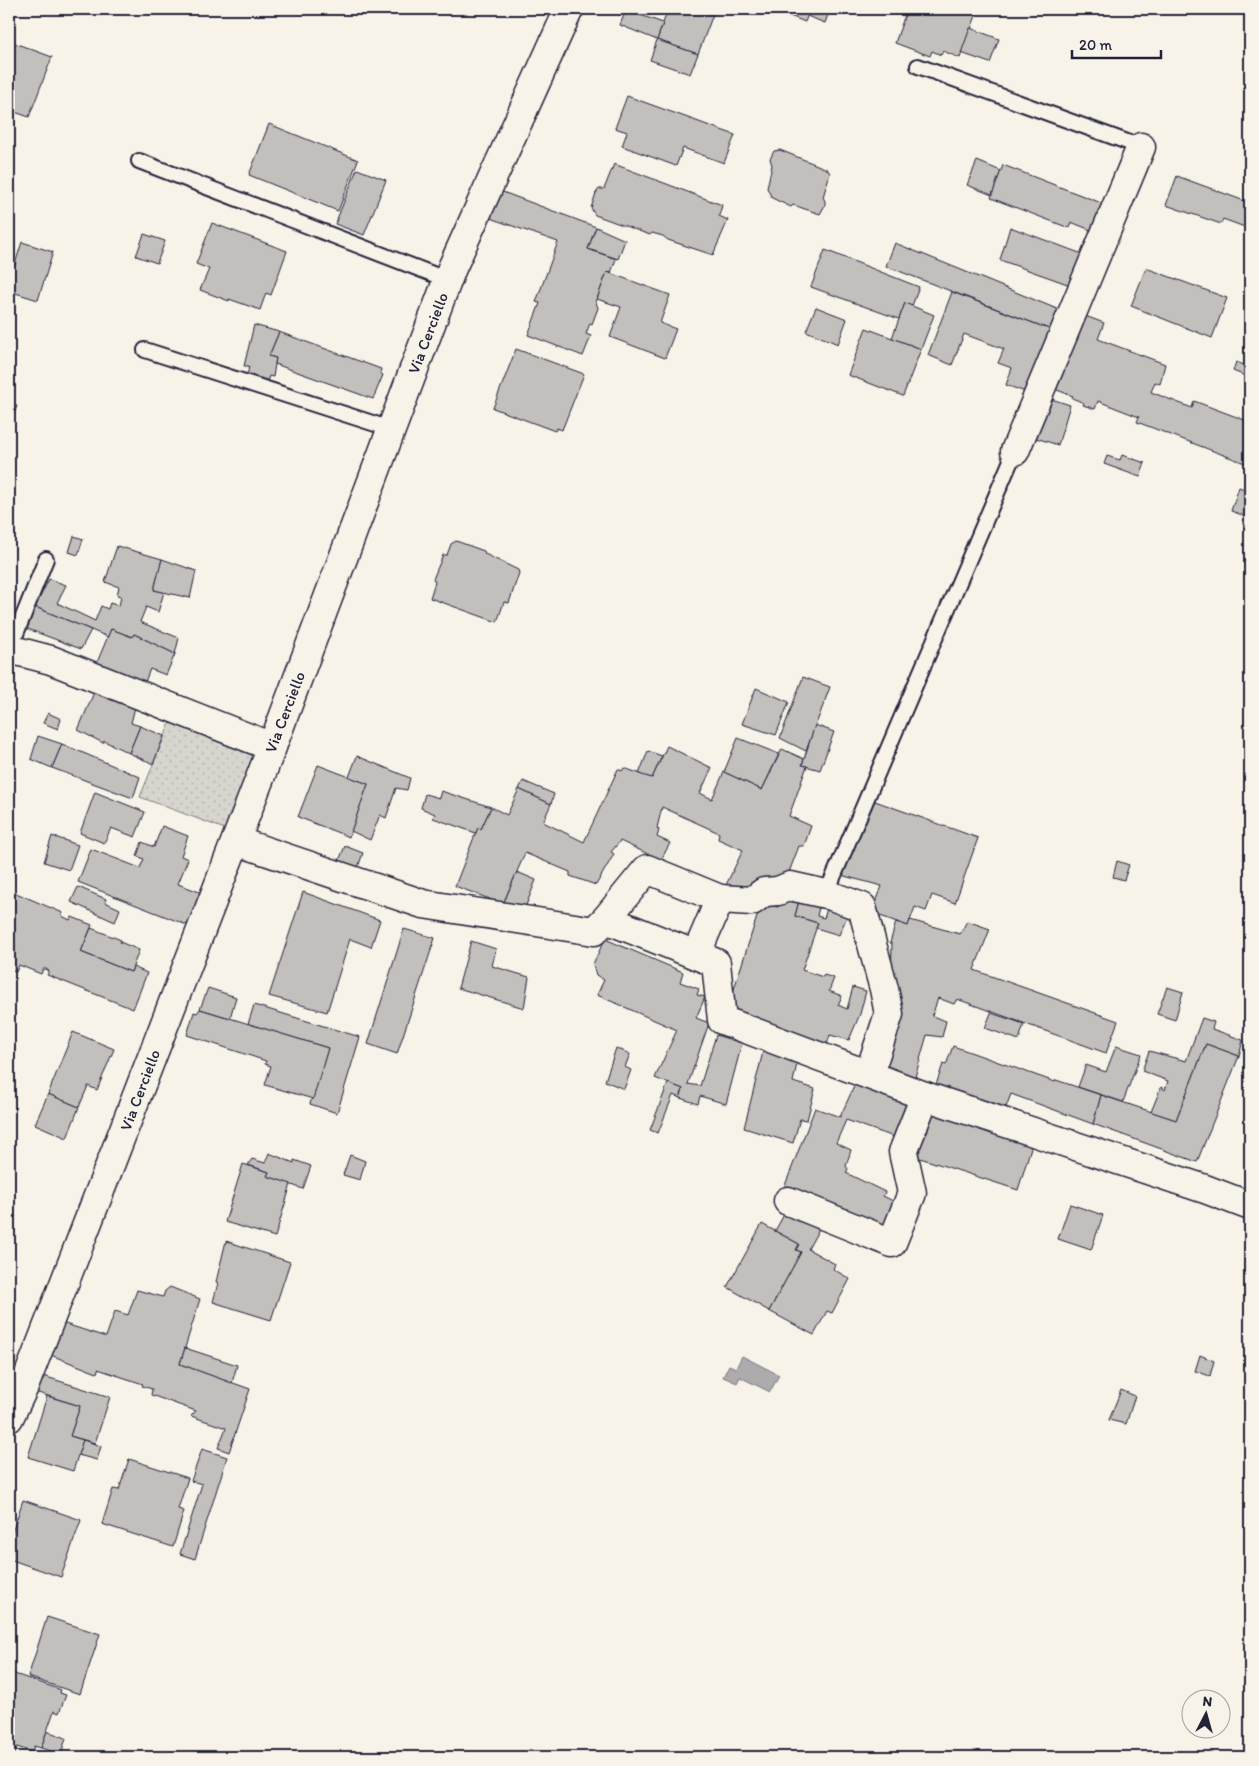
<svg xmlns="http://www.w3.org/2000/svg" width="1259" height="1766" font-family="Itim,sans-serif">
	<defs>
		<pattern id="grass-dots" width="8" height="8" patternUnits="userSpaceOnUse" patternTransform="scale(1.25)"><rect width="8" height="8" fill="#d8d5cf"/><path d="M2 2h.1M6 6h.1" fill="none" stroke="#b9b7b3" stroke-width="1.8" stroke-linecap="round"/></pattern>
	</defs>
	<rect width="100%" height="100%" fill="#f7f3e8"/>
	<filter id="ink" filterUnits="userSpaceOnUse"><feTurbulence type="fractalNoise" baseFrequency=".02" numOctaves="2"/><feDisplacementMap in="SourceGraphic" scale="10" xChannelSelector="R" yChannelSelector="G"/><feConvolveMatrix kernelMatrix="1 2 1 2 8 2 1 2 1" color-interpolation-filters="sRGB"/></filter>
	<g filter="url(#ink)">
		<path fill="url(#grass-dots)" stroke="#7d7c85" d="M172 718 253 748 259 757 230 831 140 797Z"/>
		<path fill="#aeabad" stroke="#76747f" d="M742 1356 779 1375 770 1392 740 1377 737 1383 723 1377 729 1365 736 1368Z"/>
		<g fill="#c2bfbd" stroke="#22223b">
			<path d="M668 9H715L698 54 657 40Z"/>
			<path d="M772 9H810L805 22Z"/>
			<path d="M810 9H830L825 23 807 16Z"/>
			<path d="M907 9H965L977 13 960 58 943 51 941 55 932 51 930 56 895 43Z"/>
			<path d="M626 10 663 23 657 40 620 25Z"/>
			<path d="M970 28 999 39 990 63 961 53Z"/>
			<path d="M657 40 698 54 690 74 650 60Z"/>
			<path d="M9 41 52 57 29 117 9 110Z"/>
			<path d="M627 96 735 135 724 163 683 148 676 166 622 146 627 132 615 128Z"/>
			<path d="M269 124 358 160 338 211 249 175Z"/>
			<path d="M780 150 827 169 830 173 823 197 825 201V205L820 214 793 205 791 207 772 198 767 188 772 165 770 159 774 151Z"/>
			<path d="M977 161 1001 171 992 195 967 185Z"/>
			<path d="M614 164 722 205 719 216 728 220 713 255 668 240 663 236 652 233 650 235 595 215 591 208 596 193 599 189H604Z"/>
			<path d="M1003 165 1109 206 1098 233 1071 222 1069 228 991 198Z"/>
			<path d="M357 169 386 180 364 235 335 224Z"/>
			<path d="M1177 176 1250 203V229L1223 219 1221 224 1166 205Z"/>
			<path d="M500 191 596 227 588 249 616 259 611 273 607 272 597 299 596 302 598 308 592 324 590 323 586 334 591 336 583 356 528 335 540 303 536 302 558 242 490 218Z"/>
			<path d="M212 223 287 251 271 295 266 293 260 310 229 299V301L200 290 209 269 196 264Z"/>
			<path d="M596 227 625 240 618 259 588 249Z"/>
			<path d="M1010 227 1085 255 1073 286 1000 260Z"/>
			<path d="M144 234 165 241 157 263 136 256Z"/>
			<path d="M22 242 53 252 38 300 9 291V283Z"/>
			<path d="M895 243 1062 311 1054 331 886 266Z"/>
			<path d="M825 250 919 287 912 306 905 303 899 319 811 287Z"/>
			<path d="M1146 268 1227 298 1212 338 1131 306Z"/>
			<path d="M607 272 670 295 660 323 676 329 665 358 610 337 621 307 597 299Z"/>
			<path d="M952 292 1054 331 1028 393 1006 385 1012 368 998 363 1004 349 964 334 952 365 928 355Z"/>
			<path d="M905 303 934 315 921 349 892 338Z"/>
			<path d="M816 307 847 319 838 344 806 331Z"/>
			<path d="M1077 313 1104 323 1098 339 1165 364 1160 384 1155 382 1151 392 1192 408 1194 401 1250 422V465L1137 422 1139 417 1098 401 1095 409 1083 405 1084 403 1072 398 1073 396 1049 387Z"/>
			<path d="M254 325 279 332 269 356 276 358 273 377 269 376 266 384 247 376 249 366H244Z"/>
			<path d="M866 328 921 349 903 396 848 375Z"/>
			<path d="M279 332 381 369 380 373 383 375 373 399 275 364 276 358 269 356Z"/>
			<path d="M1250 337V352L1245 350Z"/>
			<path d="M516 349 584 374 562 430 557 428 555 431 493 408Z"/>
			<path d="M1236 362 1250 367V378L1233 371Z"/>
			<path d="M1045 397 1070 405 1058 445 1033 437Z"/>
			<path d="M9 403 17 406 11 421 9 420Z"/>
			<path d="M1122 455 1145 463 1140 477 1104 464 1107 456 1120 460Z"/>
			<path d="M1239 487 1250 491V511L1248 517 1231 511Z"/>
			<path d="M74 536 83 539 78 555 69 552Z"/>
			<path d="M456 541 484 551 485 554 518 570 519 573 509 603 504 602 497 622 430 598 435 582 433 579 443 555H447L451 544Z"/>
			<path d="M117 546 162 559 154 590 164 592 158 612 146 607 140 622 179 638 175 654 134 634 132 637 111 629 108 637 35 607 49 579 66 585 57 603 95 621 101 606 108 609 110 603 119 606 121 596 117 595 119 587 105 582Z"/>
			<path d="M162 559 196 571 190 598 154 590Z"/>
			<path d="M35 607 91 630 81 649 25 628Z"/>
			<path d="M111 629 132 637 134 634 175 654 166 675 150 669 141 692 93 672Z"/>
			<path d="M803 677 830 687 806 751 780 738Z"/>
			<path d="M756 688 789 702 776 735 742 724Z"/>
			<path d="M95 690 135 707 131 723 140 726 129 753 104 741 103 743 78 730Z"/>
			<path d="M48 713 61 719 58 729 43 723Z"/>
			<path d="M815 725 834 732 820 770 802 765Z"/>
			<path d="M140 726 164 736 153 764 129 753Z"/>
			<path d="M38 736 62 744 52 768 31 759Z"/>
			<path d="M738 738 779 754 762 790 724 772Z"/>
			<path d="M62 744 140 777 133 798 52 768Z"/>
			<path d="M667 746 712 768 700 793 712 799 724 772 762 790 782 749 804 759 802 765 807 766 789 816 811 826 804 846H799L786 880 776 876 772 884 743 896 724 889 743 850 718 839 719 833 662 807 657 828 659 830 657 837 670 843 661 860 620 841 611 852 614 854 596 885 570 876V872L525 853 503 904 455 886 478 827 481 829 491 807 507 815 519 789 551 804 543 822 584 842 618 769 622 771 624 768 652 778Z"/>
			<path d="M648 751 662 756 652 778 639 774Z"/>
			<path d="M357 756 410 778 407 790 396 788 386 818 380 815 370 840 351 831 368 784 349 777Z"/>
			<path d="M318 765 368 784 349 837 298 817Z"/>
			<path d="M523 781 554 794 551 804 519 789Z"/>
			<path d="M441 791 491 807 481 829 478 827 476 833 433 818 435 814 421 808 425 794 439 798Z"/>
			<path d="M95 792 145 812 135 837 111 828 104 843 80 833Z"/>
			<path d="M875 801 978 838 955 903 932 895 926 911 915 907 908 926 872 913 882 886 844 876 843 872 870 805Z"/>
			<path d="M162 826 188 836 181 856 188 859 178 884 205 894 192 927 78 882 91 849 140 868 144 859 137 856 142 842 154 847Z"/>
			<path d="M52 836 78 845 69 870 44 862Z"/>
			<path d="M345 846 363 853 356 873 336 868Z"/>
			<path d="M1117 861 1129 865 1124 880 1113 877Z"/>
			<path d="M517 872 536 880 521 918 503 904Z"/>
			<path d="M78 887 106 899 105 902 120 909 115 922 71 902Z"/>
			<path d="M303 892 380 920 371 947 350 939 327 1012 269 996Z"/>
			<path d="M16 893 63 913 62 916 70 920 72 917 92 925 81 952 131 972 133 967 147 973 133 1009 47 975 49 971 46 969H43L41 974 19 965 16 972 9 968V898L13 900Z"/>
			<path d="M781 895 799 901 795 916 818 923 802 970 823 977 824 975 834 978 829 991 842 996 838 1005 847 1009 853 987 866 991 860 1014 849 1040 830 1035 825 1051 727 1011 761 904 778 907Z"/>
			<path d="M799 901 819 907 817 916 824 918 828 906 848 914 839 935 816 928 818 923 795 916Z"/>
			<path d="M910 920 960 934 967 921 990 929 974 970 1118 1021 1106 1053 957 999 954 1004 938 998 932 1016 946 1021 942 1037 927 1035 913 1084 885 1075 902 1003 889 999 891 988 892 943H890L896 922 908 926Z"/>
			<path d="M91 928 121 940 120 942 139 950 131 972 81 952Z"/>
			<path d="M404 929 435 938 397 1054 368 1044Z"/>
			<path d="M605 939 683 972 680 982 699 989 697 995 705 997 696 1018 709 1023 688 1084 700 1086 716 1035 742 1043 726 1104 700 1096 698 1104 680 1098 683 1089 655 1078 677 1030 597 995 604 980 596 975 593 964Z"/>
			<path d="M471 941 496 949 492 966 529 977 524 1008 458 988Z"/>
			<path d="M1167 987 1183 992 1175 1020 1157 1014Z"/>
			<path d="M208 988 236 997 230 1018 200 1009Z"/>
			<path d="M254 1005 360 1037 337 1113 310 1104 328 1048 248 1024Z"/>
			<path d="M200 1009 328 1048 313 1099 265 1085 271 1066 265 1064 266 1061 187 1035 194 1012 197 1013Z"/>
			<path d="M991 1013 1024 1024 1019 1040 985 1028Z"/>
			<path d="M1202 1018 1214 1022 1212 1029 1243 1040 1239 1056 1206 1044 1176 1120 1151 1112 1161 1087 1165 1090 1168 1081 1142 1071 1149 1051 1186 1061Z"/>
			<path d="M73 1032 114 1049 97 1090 88 1086 79 1107 48 1094Z"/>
			<path d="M1206 1044 1239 1056 1197 1162 1093 1124 1101 1095 1176 1120Z"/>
			<path d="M953 1046 1055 1082 1056 1080 1101 1095 1093 1124 1011 1094 1003 1115 933 1094 943 1064 946 1065Z"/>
			<path d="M1116 1046 1141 1054 1123 1102 1078 1087 1086 1065 1106 1072Z"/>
			<path d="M616 1048 630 1054 625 1067 631 1070 624 1089 605 1081Z"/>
			<path d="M764 1048 798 1059 793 1082 815 1089 807 1120 800 1119 793 1143 744 1128Z"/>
			<path d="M857 1080 910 1097 894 1137 846 1120 836 1143 851 1150 846 1166 848 1169 846 1173 885 1192 883 1196 897 1203 885 1229 871 1228 784 1188 815 1108 840 1117Z"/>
			<path d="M668 1083 683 1089 680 1098 673 1095 658 1133 650 1130Z"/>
			<path d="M1250 1091V1106L1245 1105Z"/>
			<path d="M48 1094 79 1107 67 1138 35 1124Z"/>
			<path d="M931 1108 1033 1141 1018 1190 914 1156Z"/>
			<path d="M269 1153 294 1163V1160L311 1166 303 1189 267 1176 269 1172 248 1165 252 1159 265 1163Z"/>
			<path d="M350 1155 365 1161 360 1180 343 1175Z"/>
			<path d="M243 1164 269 1172 267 1176 291 1184 275 1237 225 1222Z"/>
			<path d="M1070 1204 1103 1215 1091 1250 1058 1239Z"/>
			<path d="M787 1209 820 1227 808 1249 835 1264 833 1269 850 1279 832 1313 827 1311 814 1335 769 1311 801 1252 796 1250 799 1244 775 1231Z"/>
			<path d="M762 1224 799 1244 796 1250 801 1252 769 1311 727 1287Z"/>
			<path d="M226 1241 290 1262 271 1320 213 1302 218 1283 216 1282Z"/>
			<path d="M170 1287 200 1299 180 1364 250 1389 229 1452 218 1448 226 1428 191 1416 196 1411 151 1395 152 1389 142 1386 143 1384 98 1369 97 1373 48 1354 59 1322 106 1337 115 1311 128 1315 137 1290 163 1297 165 1291Z"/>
			<path d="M185 1348 237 1365 232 1383 180 1364Z"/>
			<path d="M1200 1355 1214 1361 1210 1376 1195 1371Z"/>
			<path d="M40 1375 110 1397 95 1443 70 1436 80 1406 35 1392Z"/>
			<path d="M1121 1390 1135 1396 1126 1424 1109 1420Z"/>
			<path d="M47 1396 80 1406 70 1436 83 1440 73 1471 28 1457Z"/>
			<path d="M83 1440 101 1446 97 1460 78 1455Z"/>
			<path d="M202 1449 227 1457 195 1559 180 1554 202 1484 191 1481Z"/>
			<path d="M129 1459 188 1478 178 1509 184 1511 173 1547 102 1524 113 1489 119 1490Z"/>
			<path d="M23 1500 81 1520 61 1577 9 1559V1542Z"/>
			<path d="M47 1617 100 1634 80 1694 28 1677Z"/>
			<path d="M9 1672 61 1690 60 1693 66 1695 59 1713 54 1711 41 1748 34 1746 32 1752 17 1747 14 1757 9 1755Z"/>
			<path d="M47 1731 66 1738 61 1754 41 1748Z"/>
		</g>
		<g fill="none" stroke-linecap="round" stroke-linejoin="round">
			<g stroke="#22223b" stroke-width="18">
				<g id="service">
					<path d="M918 66 1141 147"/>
					<path d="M139 161 448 280"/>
					<path d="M145 350 391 429"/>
					<path d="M10 649 46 559"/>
					<path d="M826 894 1015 451"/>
				</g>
			</g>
			<g stroke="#22223b" stroke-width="31">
				<g id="minor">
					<path d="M1015 451 1141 147"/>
					<path d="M9 649 51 660 272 747"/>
					<path d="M236 841 423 904 594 931 606 919 716 963 722 1020 925 1096 1205 1189 1250 1206"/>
					<path d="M720 899 752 901 764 892 778 891 790 886 826 894 862 907 884 989 889 1014 869 1074"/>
					<path d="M606 919 647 869 720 899 696 955"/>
					<path d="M788 1201 892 1243 912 1193 903 1152 925 1096"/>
				</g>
			</g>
			<g stroke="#22223b" stroke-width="31">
				<path id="tertiary" d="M9 1418 24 1387 272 747 452 268 569 9"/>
			</g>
			<use href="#service" stroke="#f7f3e8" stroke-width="14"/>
			<use href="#minor" stroke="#f7f3e8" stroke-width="28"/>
			<use href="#tertiary" stroke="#f7f3e8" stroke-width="28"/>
		</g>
	</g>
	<g text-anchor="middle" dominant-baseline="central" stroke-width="4.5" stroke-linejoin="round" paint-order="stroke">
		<g font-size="16" fill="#22223b" stroke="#f7f3e8">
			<text transform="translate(428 333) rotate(-69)">Via Cerciello</text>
			<text transform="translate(285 712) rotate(-69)">Via Cerciello</text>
			<text transform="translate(140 1090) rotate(-69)">Via Cerciello</text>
		</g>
	</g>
	<rect width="1259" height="1766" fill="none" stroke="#f7f3e8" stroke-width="30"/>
	<rect x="15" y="15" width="1229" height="1736" fill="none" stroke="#22223b" stroke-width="2" filter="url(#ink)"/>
	<g transform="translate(1206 1714) rotate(6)"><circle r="24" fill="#f7f3e8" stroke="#a29fa3"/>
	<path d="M0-4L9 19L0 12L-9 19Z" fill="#22223b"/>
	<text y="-8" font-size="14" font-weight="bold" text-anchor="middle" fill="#22223b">N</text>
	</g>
	<path d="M1072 50v8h89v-8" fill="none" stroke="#22223b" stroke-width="2.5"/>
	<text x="1079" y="50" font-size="15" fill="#22223b" stroke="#f7f3e8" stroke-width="4" paint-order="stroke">20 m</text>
</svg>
